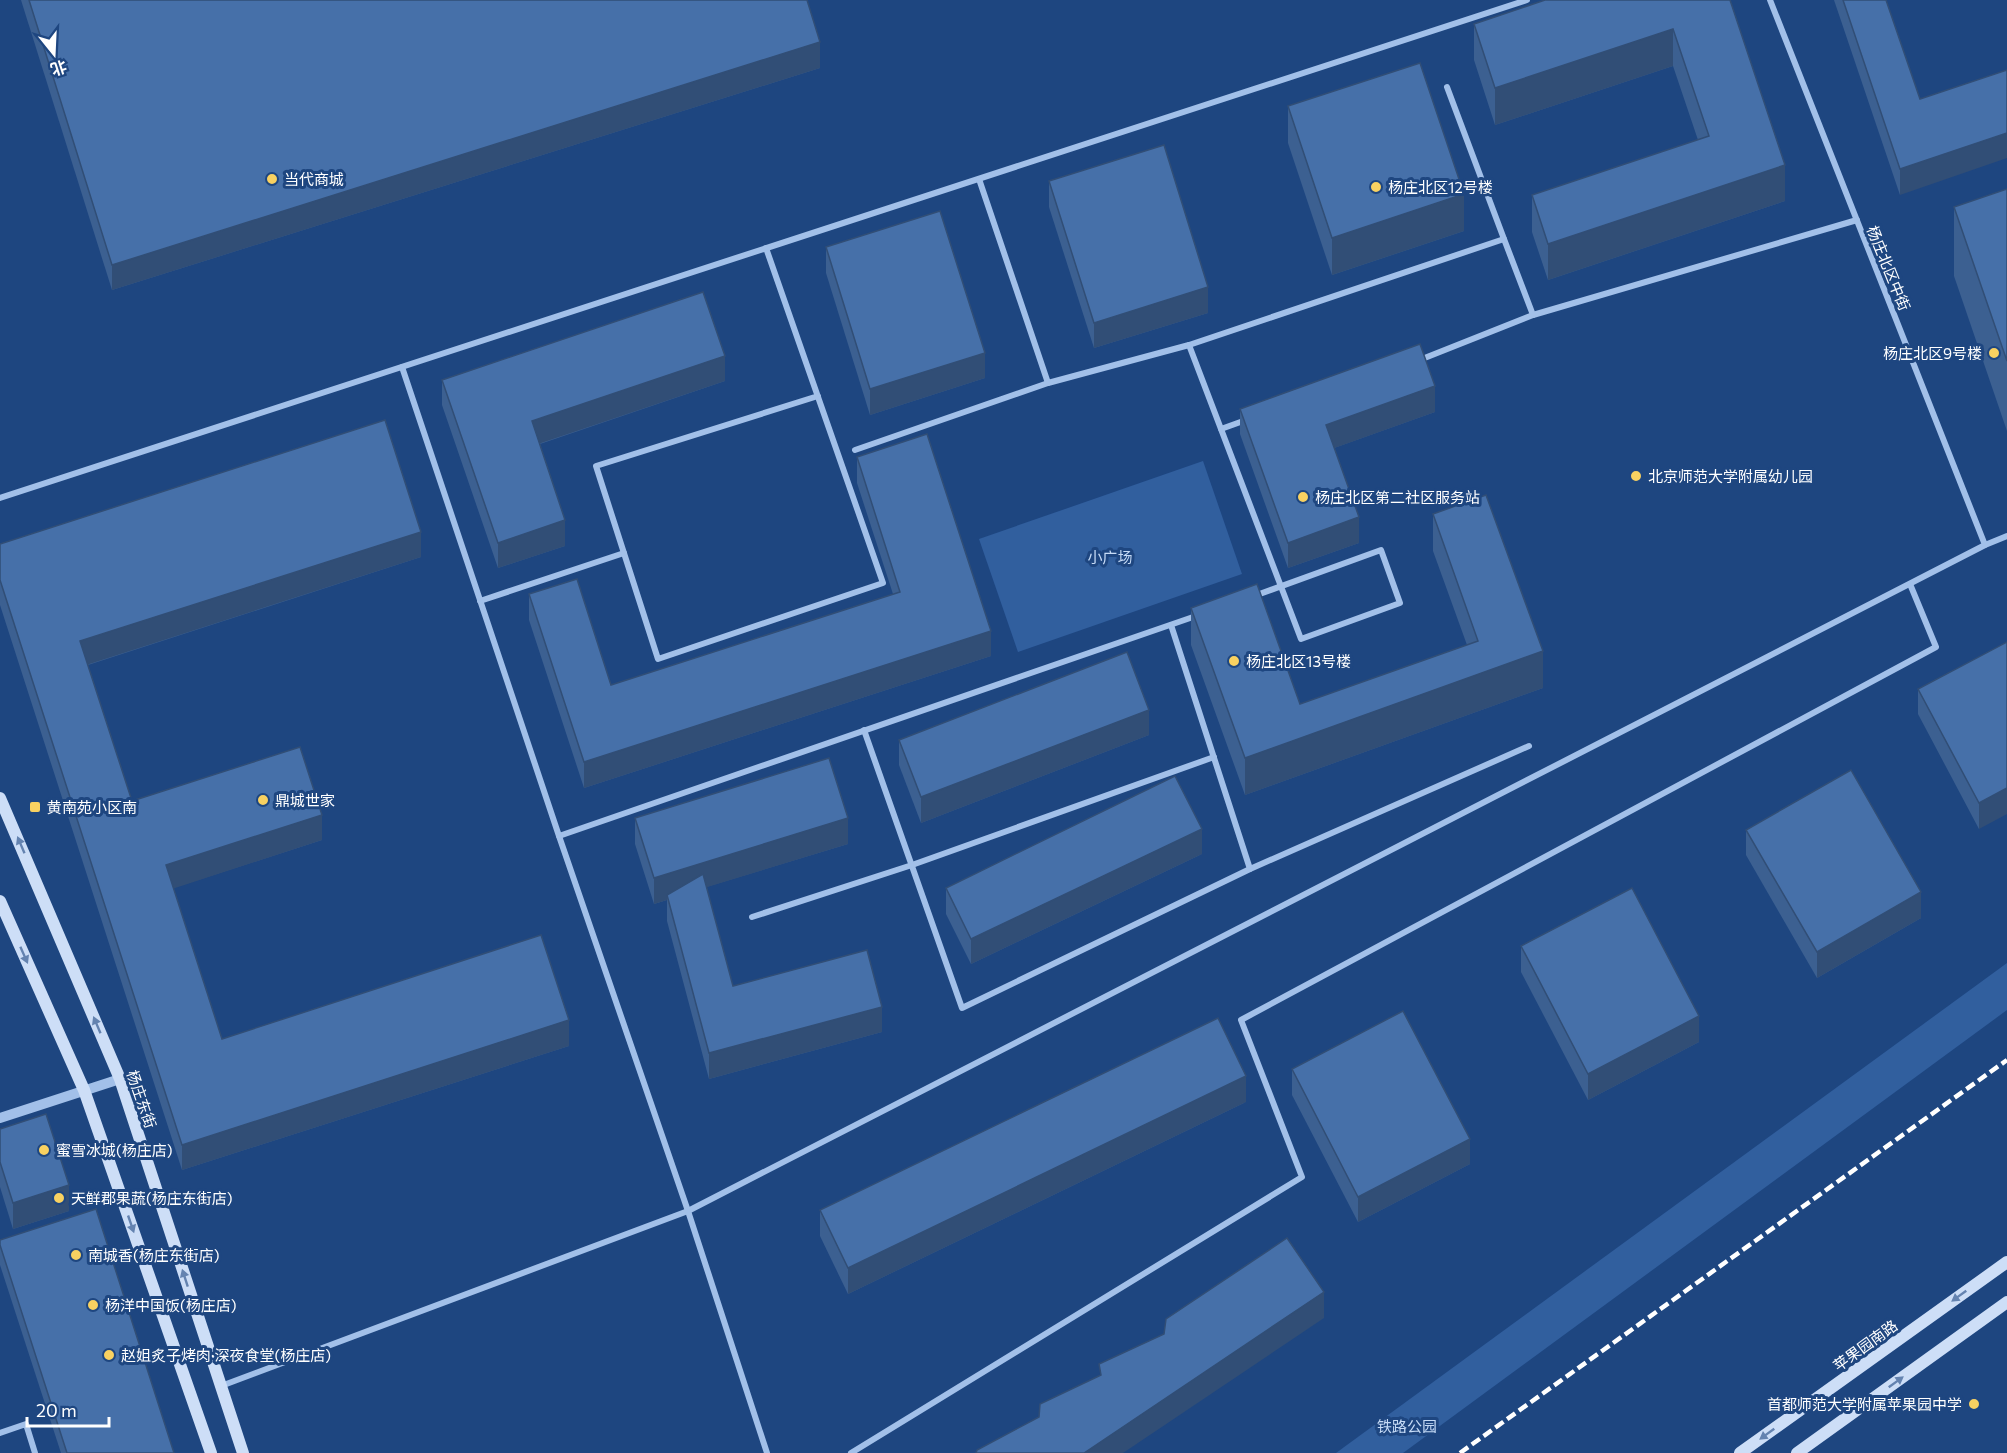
<svg xmlns="http://www.w3.org/2000/svg" width="2007" height="1453" font-family="Commissioner,'Noto Sans SC',sans-serif">
	<rect width="100%" height="100%" fill="#1e4680"/>
	<g fill="#315f9e">
		<path d="M1203 461 1242 574 1018 652 979 539Z"/>
		<path d="M2007 963V1010L1403 1453H1336Z"/>
	</g>
	<g fill="none" stroke-linecap="round" stroke-linejoin="round">
		<g stroke="#a2c0e9" stroke-width="6">
			<path d="M1770 0 1985 545"/>
			<path d="M979 179 1048 383 1189 345 1301 639 1400 603 1381 550 1254 596"/>
			<path d="M1504 239 1533 315 1857 220"/>
			<path d="M766 248 883 583 658 659 596 466 818 396"/>
			<path d="M1189 345 1504 239 1447 87"/>
			<path d="M1417 361 1533 315"/>
			<path d="M402 367 559 836 688 1211 767 1453"/>
			<path d="M1221 429 1246 420"/>
			<path d="M855 450 1048 383"/>
			<path d="M0 498 1527 0"/>
			<path d="M480 601 624 553"/>
			<path d="M1171 625 1250 869 1529 746"/>
			<path d="M864 730 962 1008 1250 869"/>
			<path d="M559 836 1196 616"/>
			<path d="M752 917 912 865 1214 757"/>
			<path d="M221 1386 688 1211 1985 545 2007 536"/>
			<path d="M0 1433 26 1424 35 1453"/>
			<path d="M851 1453 1302 1177 1241 1020 1936 647 1910 584"/>
		</g>
		<path stroke="#a2c0e9" stroke-width="10" d="M0 1118 120 1079"/>
		<g stroke="#cddef7" stroke-width="12">
			<path d="M0 798 120 1079 243 1453"/>
			<path d="M0 901 84 1090 211 1453"/>
			<path d="M1740 1453 2007 1262"/>
			<path d="M1797 1453 2007 1302"/>
		</g>
		<path stroke="#fff" stroke-width="4.5" stroke-dasharray="10 4.5" stroke-linecap="butt" d="M1460 1453 2007 1060"/>
	</g>
	<g fill="#3c6091">
		<path d="M21 0H807L820 68 112 290Z"/>
		<path d="M1730 0 1785 201 1548 280 1532 232V195L1698 140 1673 66 1495 125 1474 60V24Z"/>
		<path d="M1834 0H1886L1920 99 1900 195Z"/>
		<path d="M1288 106 1464 231 1332 275 1288 143Z"/>
		<path d="M1049 181 1208 313 1094 348 1049 207Z"/>
		<path d="M2007 189V431L1954 276V207Z"/>
		<path d="M826 247 985 378 870 415 826 273Z"/>
		<path d="M442 380 725 381 540 444 565 546 498 568 442 405Z"/>
		<path d="M1240 409 1435 412 1334 448 1359 543 1288 568 1240 434Z"/>
		<path d="M857 457 991 656 584 788 529 620V594L611 685 893 594 857 483Z"/>
		<path d="M1433 514 1543 688 1245 795 1191 645V608L1300 704 1467 645 1433 551Z"/>
		<path d="M0 544 421 557 88 665 132 801 322 840 173 888 222 1039 569 1046 182 1170 0 605Z"/>
		<path d="M2007 642 1979 829 1918 714V689Z"/>
		<path d="M1149 735 921 823 899 765V740Z"/>
		<path d="M635 818 848 844 706 887 733 986 882 1032 709 1079 667 921V900L654 904 635 844Z"/>
		<path d="M1746 830 1921 918 1817 978 1746 855Z"/>
		<path d="M1202 854 971 964 946 914V888Z"/>
		<path d="M1521 946 1699 1042 1588 1100 1521 972Z"/>
		<path d="M1292 1069 1470 1164 1358 1222 1292 1095Z"/>
		<path d="M1246 1102 848 1294 820 1236V1210Z"/>
		<path d="M0 1129 69 1211 13 1229 0 1187Z"/>
		<path d="M0 1240 174 1453H61L0 1265Z"/>
	</g>
	<g fill="#314e76">
		<path d="M1673 29V66L1495 125V88Z"/>
		<path d="M820 42V68L112 290V265Z"/>
		<path d="M2007 133V158L1900 195V169Z"/>
		<path d="M1785 165V201L1548 280V244Z"/>
		<path d="M1464 194V231L1332 275V238Z"/>
		<path d="M1208 287V313L1094 348V323Z"/>
		<path d="M985 353V378L870 415V389Z"/>
		<path d="M725 356V381L532 446V421Z"/>
		<path d="M1435 386V412L1326 451V425Z"/>
		<path d="M1359 517V543L1288 568V543Z"/>
		<path d="M565 520V546L498 568V543Z"/>
		<path d="M421 532V557L80 667V641Z"/>
		<path d="M991 631V656L584 788V762Z"/>
		<path d="M1543 651V688L1245 795V758Z"/>
		<path d="M1149 710V735L921 823V797Z"/>
		<path d="M2007 788V814L1979 829V803Z"/>
		<path d="M322 815V840L166 891V865Z"/>
		<path d="M848 818V844L668 899 667 895V900L654 904V878Z"/>
		<path d="M1202 829V854L971 964V939Z"/>
		<path d="M1921 892V918L1817 978V952Z"/>
		<path d="M882 1007V1032L709 1079V1053Z"/>
		<path d="M1699 1016V1042L1588 1100V1074Z"/>
		<path d="M569 1020V1046L182 1170V1145Z"/>
		<path d="M1246 1076V1102L848 1294V1268Z"/>
		<path d="M1470 1139V1164L1358 1222V1197Z"/>
		<path d="M69 1185V1211L13 1229V1203Z"/>
		<path d="M1324 1292V1318L1123 1453H1084Z"/>
	</g>
	<g fill="#4670a9" stroke="#314e76" stroke-width="1.5">
		<path d="M29 0H807L820 42 112 265Z"/>
		<path d="M1545 0H1730L1785 165 1548 244 1532 195 1709 136 1673 29 1495 88 1474 24Z"/>
		<path d="M1843 0H1886L1920 99 2007 70V133L1900 169Z"/>
		<path d="M1420 63 1464 194 1332 238 1288 106Z"/>
		<path d="M1164 145 1208 287 1094 323 1049 181Z"/>
		<path d="M2007 189V361L1954 207Z"/>
		<path d="M940 211 985 353 870 389 826 247Z"/>
		<path d="M703 292 725 356 532 421 565 520 498 543 442 380Z"/>
		<path d="M1420 344 1435 386 1326 425 1359 517 1288 543 1240 409Z"/>
		<path d="M385 420 421 532 80 641 132 801 300 747 322 815 166 865 222 1039 541 935 569 1020 182 1145 0 580V544Z"/>
		<path d="M927 434 991 631 584 762 529 594 577 579 611 685 900 592 857 457Z"/>
		<path d="M1486 495 1543 651 1245 758 1191 608 1257 584 1300 704 1478 641 1433 514Z"/>
		<path d="M2007 642V788L1979 803 1918 689Z"/>
		<path d="M1127 652 1149 710 921 797 899 740Z"/>
		<path d="M829 758 848 818 654 878 635 818Z"/>
		<path d="M1851 770 1921 892 1817 952 1746 830Z"/>
		<path d="M1175 776 1202 829 971 939 946 888Z"/>
		<path d="M703 874 733 986 867 950 882 1007 709 1053 667 895Z"/>
		<path d="M1632 888 1699 1016 1588 1074 1521 946Z"/>
		<path d="M1403 1011 1470 1139 1358 1197 1292 1069Z"/>
		<path d="M1218 1018 1246 1076 848 1268 820 1210Z"/>
		<path d="M46 1114 69 1185 13 1203 0 1162V1129Z"/>
		<path d="M96 1209 174 1453H67L0 1245V1240Z"/>
		<path d="M1287 1238 1324 1292 1084 1453H976L977 1450 1039 1417 1040 1404 1101 1375 1099 1364 1164 1334 1166 1319Z"/>
	</g>
	<defs><path id="oneway-solid" d="M-6-.8H1V-3.2L6.5 0L1 3.2V.8H-6Z" transform="scale(1.5)"/></defs>
	<g fill="#6483b0">
		<use href="#oneway-solid" transform="translate(21 845) rotate(-113)"/>
		<use href="#oneway-solid" transform="translate(24 955) rotate(66)"/>
		<use href="#oneway-solid" transform="translate(97 1025) rotate(-113)"/>
		<use href="#oneway-solid" transform="translate(131 1224) rotate(71)"/>
		<use href="#oneway-solid" transform="translate(185 1278) rotate(-108)"/>
		<use href="#oneway-solid" transform="translate(1959 1296) rotate(144)"/>
		<use href="#oneway-solid" transform="translate(1896 1382) rotate(-36)"/>
		<use href="#oneway-solid" transform="translate(1767 1434) rotate(144)"/>
	</g>
	<g fill="#f8d161" stroke="#1e4680" stroke-width="2">
		<circle cx="272" cy="179" r="6"/>
		<circle cx="1376" cy="187" r="6"/>
		<circle cx="1994" cy="353" r="6"/>
		<circle cx="1636" cy="476" r="6"/>
		<circle cx="1303" cy="497" r="6"/>
		<circle cx="1234" cy="661" r="6"/>
		<circle cx="263" cy="800" r="6"/>
		<rect x="29" y="801" width="12" height="12" rx="3"/>
		<circle cx="44" cy="1150" r="6"/>
		<circle cx="59" cy="1198" r="6"/>
		<circle cx="76" cy="1255" r="6"/>
		<circle cx="93" cy="1305" r="6"/>
		<circle cx="109" cy="1355" r="6"/>
		<circle cx="1974" cy="1404" r="6"/>
	</g>
	<g text-anchor="middle" dominant-baseline="central" stroke-width="6" stroke-linejoin="round" paint-order="stroke">
		<g font-size="15" fill="#fff" stroke="#1e4680" text-anchor="start">
			<text x="284" y="179">当代商城</text>
			<text x="1388" y="187">杨庄北区12号楼</text>
			<text x="1982" y="353" text-anchor="end">杨庄北区9号楼</text>
			<text x="1648" y="476">北京师范大学附属幼儿园</text>
			<text x="1315" y="497">杨庄北区第二社区服务站</text>
			<text x="1246" y="661">杨庄北区13号楼</text>
			<text x="275" y="800">鼎城世家</text>
			<text x="47" y="807">黄南苑小区南</text>
			<text x="56" y="1150">蜜雪冰城(杨庄店)</text>
			<text x="71" y="1198">天鲜郡果蔬(杨庄东街店)</text>
			<text x="88" y="1255">南城香(杨庄东街店)</text>
			<text x="105" y="1305">杨洋中国饭(杨庄店)</text>
			<text x="121" y="1355">赵姐炙子烤肉·深夜食堂(杨庄店)</text>
			<text x="1962" y="1404" text-anchor="end">首都师范大学附属苹果园中学</text>
		</g>
		<g font-size="15" fill="#fff" stroke="#1e4680">
			<text transform="translate(1889 268) rotate(68)">杨庄北区中街</text>
			<text transform="translate(142 1099) rotate(71)">杨庄东街</text>
			<text transform="translate(1865 1345) rotate(-36)">苹果园南路</text>
		</g>
		<g font-size="15" fill="#c6dbf6" stroke="#1e4680">
			<text x="1110" y="557">小广场</text>
			<text x="1407" y="1426">铁路公园</text>
		</g>
	</g>
	<g transform="translate(54 54) rotate(162)" stroke="#1e4680" stroke-width="4.5" paint-order="stroke">
	<path d="M0-4.5L10 22L0 15L-10 22Z" fill="#ffffff"/>
	<text y="-9" font-size="16" font-weight="bold" text-anchor="middle" fill="#ffffff">北</text>
	</g>
	<path d="M27 1417v9h82v-9" fill="none" stroke="#ffffff" stroke-width="3"/>
	<text x="36" y="1417" font-size="18" fill="#ffffff" stroke="#1e4680" stroke-width="4.5" paint-order="stroke">20 m</text>
</svg>
